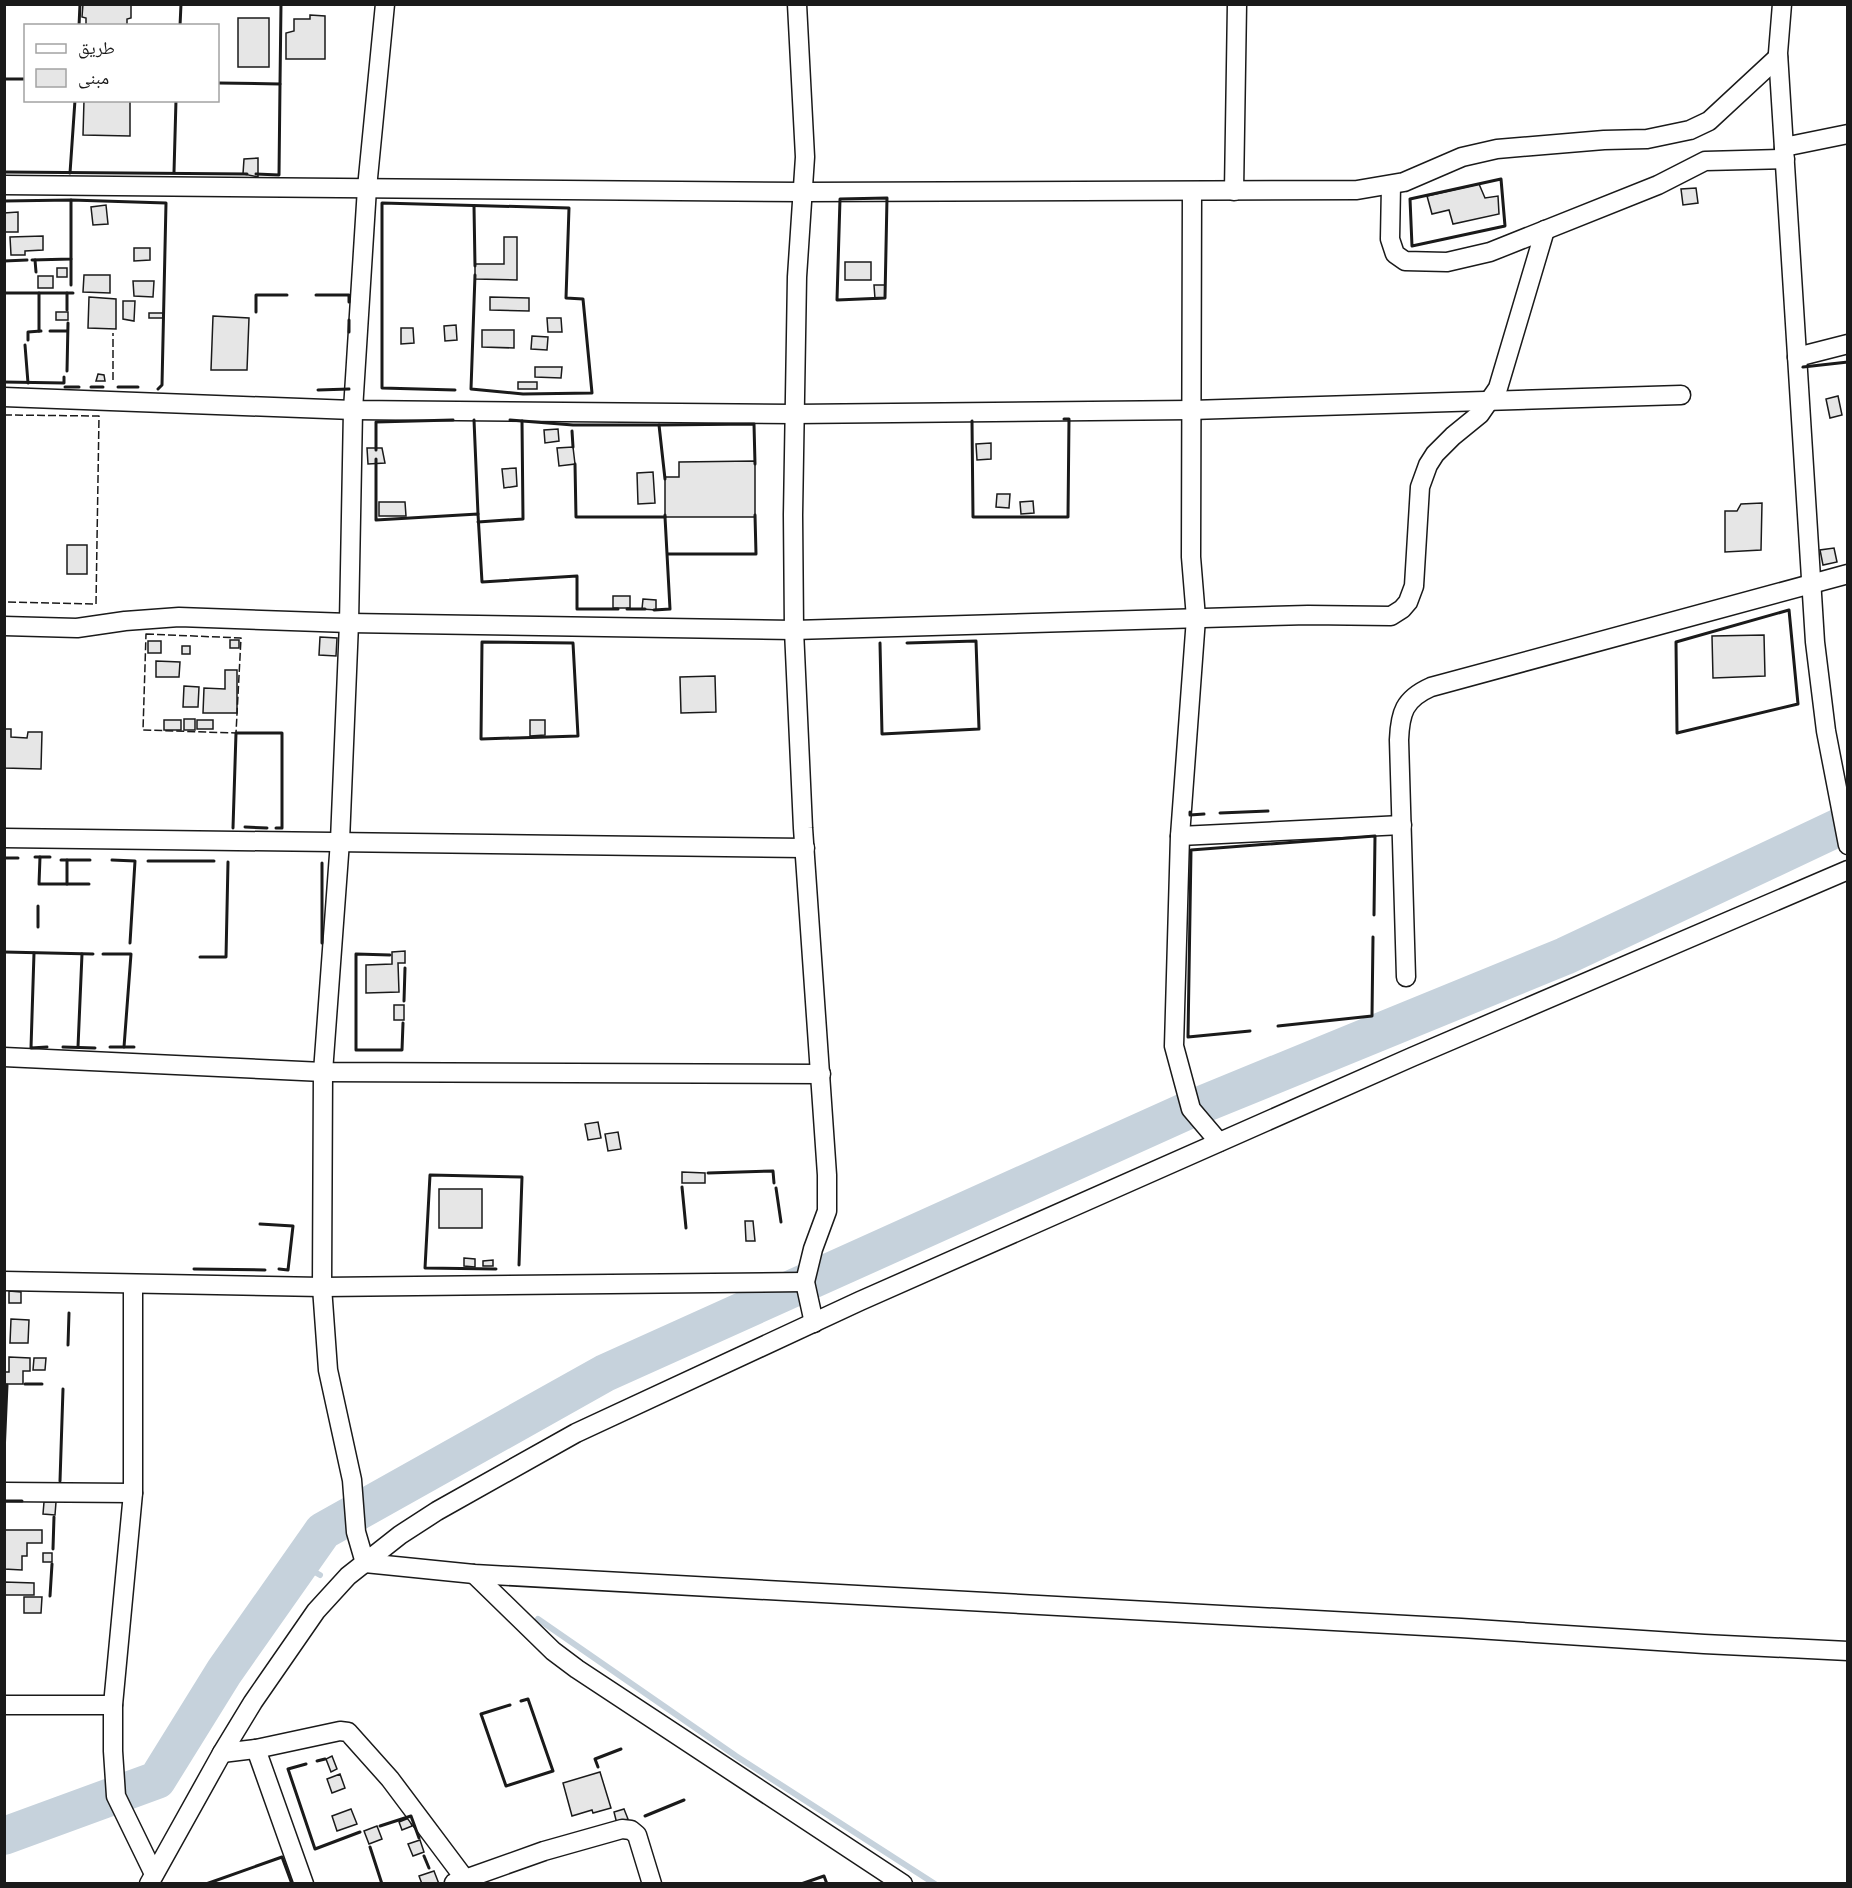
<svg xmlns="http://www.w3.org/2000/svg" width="1852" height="1888" font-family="Mulish,'Noto Naskh Arabic',sans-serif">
	<rect width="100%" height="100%" fill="#fff"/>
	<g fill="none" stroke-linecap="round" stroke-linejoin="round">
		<g stroke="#c6d2dc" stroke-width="6">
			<path d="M299 1563 320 1575"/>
			<path d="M538 1619 736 1756 935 1884"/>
		</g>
		<path stroke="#c6d2dc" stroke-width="38" d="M4 1836 157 1780 224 1672 323 1531 605 1373 1191 1109 1565 956 1848 823"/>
	</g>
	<g fill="#e6e6e6" stroke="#1a1a1a" stroke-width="1.5">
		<path d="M83 4H131V18L127 19V26H86V18L82 17Z"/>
		<path d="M310 15 325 16V59H286V33L294 31V19H310Z"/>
		<rect x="238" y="18" width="31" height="49"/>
		<path d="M84 100H130V136L83 135Z"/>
		<path d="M258 158V177L243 174 244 159Z"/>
		<path d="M1479 184 1485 198 1498 196 1499 214 1453 224 1449 210 1432 214 1427 196Z"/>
		<path d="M1696 188 1698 203 1683 205 1681 189Z"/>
		<path d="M106 205 108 224 93 225 91 207Z"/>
		<path d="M18 212V232H4V213Z"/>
		<path d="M43 236V250L25 251V255H11L10 237Z"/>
		<path d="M504 237H517V280L475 279V264H504Z"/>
		<path d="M134 248H150V260L134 261Z"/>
		<rect x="845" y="262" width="26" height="18"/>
		<rect x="57" y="268" width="10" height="9"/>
		<path d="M84 275H110V293L83 292Z"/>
		<rect x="38" y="276" width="15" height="12"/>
		<path d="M133 281H154L153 297 134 296Z"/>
		<path d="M874 285H885V298L875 299Z"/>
		<path d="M89 297 116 299V329L88 328Z"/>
		<path d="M490 297 529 298V311L490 310Z"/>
		<path d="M123 301H135L134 321 123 319Z"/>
		<rect x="56" y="312" width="12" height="8"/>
		<rect x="149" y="313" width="14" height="5"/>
		<path d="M213 316 249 318 247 370H211Z"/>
		<path d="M547 318H561L562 332H548Z"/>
		<path d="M456 325 457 340 445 341 444 326Z"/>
		<path d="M401 328H413L414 343 401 344Z"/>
		<path d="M482 330H514V348L482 347Z"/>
		<path d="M532 336 548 337 547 350 531 349Z"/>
		<path d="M535 367H562L561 378 535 377Z"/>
		<path d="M98 374 104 375 105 381H96Z"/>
		<rect x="518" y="382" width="19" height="7"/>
		<path d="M1838 396 1842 415 1830 418 1826 399Z"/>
		<path d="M558 429 559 441 545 443 544 430Z"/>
		<path d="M991 443V459L977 460 976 444Z"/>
		<path d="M573 447 575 464 559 466 557 448Z"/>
		<path d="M367 448H382L385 463 368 464Z"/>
		<path d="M755 461V517H665V477H679V462Z"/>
		<path d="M516 468 517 486 504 488 502 469Z"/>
		<path d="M653 472 655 503 638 504 637 473Z"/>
		<path d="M997 494H1010L1009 508 996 507Z"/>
		<path d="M1033 501 1034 513 1021 514 1020 502Z"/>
		<path d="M379 502H405L406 516H379Z"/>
		<path d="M1762 503 1761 550 1725 552V511H1737L1741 504Z"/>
		<rect x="67" y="545" width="20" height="29"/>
		<path d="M1834 548 1837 562 1823 565 1820 550Z"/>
		<rect x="613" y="596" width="17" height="12"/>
		<path d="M643 599 656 600V610L642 609Z"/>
		<path d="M1764 635 1765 676 1713 678 1712 636Z"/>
		<path d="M320 637 337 638 336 656 319 655Z"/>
		<rect x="230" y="640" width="9" height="8"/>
		<rect x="148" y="641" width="13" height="12"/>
		<rect x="182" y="646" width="8" height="8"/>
		<path d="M156 661 180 662 179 677H156Z"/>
		<path d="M225 670H237V713H203L204 688 225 689Z"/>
		<path d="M715 676 716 712 681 713 680 677Z"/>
		<path d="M184 686 199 687 198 707H183Z"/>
		<rect x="184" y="719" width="11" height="11"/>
		<rect x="164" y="720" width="17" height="10"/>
		<rect x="197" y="720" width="16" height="9"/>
		<path d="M530 720H545V735L530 736Z"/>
		<path d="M4 729H11V737L27 738 28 732H42L41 769 4 768Z"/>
		<path d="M405 951V963H398L399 992 366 993V965L392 964V952Z"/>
		<rect x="394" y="1005" width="10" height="15"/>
		<path d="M598 1122 601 1138 588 1140 585 1124Z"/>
		<path d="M618 1132 621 1149 608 1151 605 1134Z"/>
		<path d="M682 1172 705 1173V1183H682Z"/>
		<rect x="439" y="1189" width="43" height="39"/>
		<path d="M745 1221H753L755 1241H746Z"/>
		<path d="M464 1258 475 1259V1267L464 1266Z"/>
		<path d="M493 1260V1266H483V1261Z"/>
		<path d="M9 1291 21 1292V1303H9Z"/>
		<path d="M11 1319 29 1320 28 1343H10Z"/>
		<path d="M9 1357 30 1358V1371H23V1384H4V1372H9Z"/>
		<path d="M34 1358H46L45 1370H33Z"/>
		<path d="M44 1502H56L55 1515 43 1514Z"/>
		<path d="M4 1530H42V1543H27V1556H22V1570L4 1569Z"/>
		<rect x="43" y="1553" width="9" height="9"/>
		<path d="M4 1582 34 1583V1595H5L4 1609Z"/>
		<path d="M24 1597H42L41 1613H24Z"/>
		<path d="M332 1756 337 1769 331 1772 326 1759Z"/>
		<path d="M600 1772 611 1808 593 1813 592 1810 572 1816 563 1783Z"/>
		<path d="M340 1774 345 1788 332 1793 327 1779Z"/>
		<path d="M351 1809 357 1824 337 1831 332 1816Z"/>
		<path d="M624 1809 628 1819 617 1824 614 1812Z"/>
		<path d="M409 1818 412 1826 402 1830 399 1822Z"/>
		<path d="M377 1826 382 1839 369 1844 364 1831Z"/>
		<path d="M420 1840 424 1852 413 1856 408 1844Z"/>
		<path d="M434 1871 439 1884H422L419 1876Z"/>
	</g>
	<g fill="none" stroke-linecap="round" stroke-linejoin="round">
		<g stroke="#1a1a1a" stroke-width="21">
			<g id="minor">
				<path d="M385 4 367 188 353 410 349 623 340 841 323 1072 322 1287 328 1370 352 1480 356 1532 365 1563 474 1574 1461 1628 1704 1644 1848 1651"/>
				<path d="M797 4 805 157 797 277 793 515 794 630 803 828 827 1175V1211L813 1249 805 1282 814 1323"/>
				<path d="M1782 4 1778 53 1815 642 1826 731 1848 845"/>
				<path d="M1784 147 1848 134"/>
				<path d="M4 185 803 192 1357 190 1404 182 1462 157 1497 149 1604 140 1647 139 1690 130 1709 121 1778 57"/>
				<path d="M1391 185 1390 239 1395 254 1405 261 1447 262 1490 252 1658 185 1705 161 1785 159"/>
				<path d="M1234 191 1237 4"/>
				<path d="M1192 192 1191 557 1196 618 1180 836 1174 1046 1191 1109 1219 1142"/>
				<path d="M1797 357 1848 344"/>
				<path d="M4 397 353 410 794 414 1191 410 1681 395"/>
				<path d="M4 626 77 628 125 621 179 617 349 623 794 630 1308 615 1391 616 1402 609 1408 602 1414 586 1420 487 1428 465 1435 454 1453 436 1480 414 1498 388 1545 230"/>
				<path d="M1180 836 1402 825"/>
				<path d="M4 838 805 848"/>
				<path d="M1406 977 1399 740C1400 713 1404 699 1431 687L1848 574"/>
				<path d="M4 1057 323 1072 821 1074"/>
				<path d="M4 1281 322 1287 805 1282"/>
				<path d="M133 1284V1493L113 1705V1751L116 1796 154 1874"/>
				<path d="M4 1492 133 1493"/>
				<path d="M474 1574 553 1651 577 1669 903 1884"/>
				<path d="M4 1705H113"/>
				<path d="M256 1749 304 1884"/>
				<path d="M222 1753 256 1749 340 1731 348 1732 390 1779 465 1879"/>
				<path d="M454 1883 544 1851 622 1829 631 1830 637 1835 652 1884"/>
				<path d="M149 1884 222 1753 253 1702 316 1611 348 1576 400 1535 437 1511 576 1433 860 1301 1412 1057 1848 870"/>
			</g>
		</g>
		<use href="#minor" stroke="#fff" stroke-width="18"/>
		<g stroke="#1a1a1a" stroke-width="1.5" stroke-dasharray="8 3" stroke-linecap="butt">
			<path d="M113 380V333"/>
			<path d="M4 415 99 416 96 604 4 602"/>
			<path d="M146 634 241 638 236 733 143 730Z"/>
		</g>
		<g stroke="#1a1a1a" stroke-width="3">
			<path d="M79 26 80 4"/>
			<path d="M180 26 181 4"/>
			<path d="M4 79H26"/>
			<path d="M218 83 280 84 281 4"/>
			<path d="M4 172 247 174"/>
			<path d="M174 172 176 100"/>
			<path d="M70 173 75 100"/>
			<path d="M256 174 279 175 280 84"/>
			<path d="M1501 179 1505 226 1412 246 1410 199Z"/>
			<path d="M887 198 885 298 837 300 840 199Z"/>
			<path d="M4 201 71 200 166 203 162 385 158 389"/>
			<path d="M474 206 475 266"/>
			<path d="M71 259V285"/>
			<path d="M32 260 71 259V200"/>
			<path d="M35 260 36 272"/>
			<path d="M4 261 27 260"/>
			<path d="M4 293H73"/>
			<path d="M39 293V331"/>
			<path d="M67 293V310"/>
			<path d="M316 295H349V302"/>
			<path d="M256 312V295H287"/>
			<path d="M349 320V332"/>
			<path d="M50 331H67"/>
			<path d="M28 340V332L41 331"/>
			<path d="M25 345 28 383"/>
			<path d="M1803 367 1848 362"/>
			<path d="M67 371 68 323"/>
			<path d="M4 382 64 383V377"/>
			<path d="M65 387H79"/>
			<path d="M91 387H103"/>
			<path d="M118 387H138"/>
			<path d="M318 390 349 389"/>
			<path d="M455 390 382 388V203L569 208 566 298 583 299 592 393 523 394 471 389 475 275"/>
			<path d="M474 420 478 514"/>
			<path d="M510 420 573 425H659L665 479"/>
			<path d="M972 421 973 517H1068L1069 419H1064"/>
			<path d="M659 425 754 424 755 464"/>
			<path d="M572 431 573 447"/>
			<path d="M376 450V422L453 420"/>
			<path d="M376 459V520L478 514 482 582 577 576V609H618"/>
			<path d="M575 464 576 517H665V515"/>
			<path d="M478 522 523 519 522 421"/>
			<path d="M668 554H756L755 515"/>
			<path d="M627 609H645"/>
			<path d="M654 610 670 609 665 517"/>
			<path d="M1789 610 1798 704 1677 733 1676 642Z"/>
			<path d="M482 642 573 643 578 736 481 739Z"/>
			<path d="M880 643 882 734 979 729 976 641 907 643"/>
			<path d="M1190 812V815L1204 814"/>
			<path d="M1220 813 1268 811"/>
			<path d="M245 827 267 828"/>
			<path d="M233 828 236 733H282V828H276"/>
			<path d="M35 857H50"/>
			<path d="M40 857 39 884H89"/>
			<path d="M4 858H18"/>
			<path d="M61 860H90"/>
			<path d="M67 860V884"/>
			<path d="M112 860 135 861 130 943"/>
			<path d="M148 861H214"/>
			<path d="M38 906V927"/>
			<path d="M322 943V863"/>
			<path d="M4 952 93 954"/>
			<path d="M34 953 31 1048 47 1047"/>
			<path d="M103 954H131L124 1047"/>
			<path d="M390 955 356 954V1050H402L403 1023"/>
			<path d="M200 957H226L228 862"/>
			<path d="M404 1001 405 968"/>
			<path d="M1278 1026 1372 1016 1373 937"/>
			<path d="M1250 1031 1188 1037 1191 850 1375 836 1374 915"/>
			<path d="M63 1047 95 1048"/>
			<path d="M78 1047 82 954"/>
			<path d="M110 1047H134"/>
			<path d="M708 1173 773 1171 774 1183"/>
			<path d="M682 1187 686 1228"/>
			<path d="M776 1188 781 1222"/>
			<path d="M260 1224 293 1226 288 1270 279 1269"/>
			<path d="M194 1269 265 1270"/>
			<path d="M496 1269 425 1268 430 1175 522 1177 519 1265"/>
			<path d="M68 1345 69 1313"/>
			<path d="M25 1384H42"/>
			<path d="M4 1454 7 1385"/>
			<path d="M60 1481 63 1389"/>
			<path d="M4 1501H22"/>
			<path d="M53 1549 54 1517"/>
			<path d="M50 1596 52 1564"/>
			<path d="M510 1705 481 1714 506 1786 553 1771 528 1699 521 1701"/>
			<path d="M317 1761 325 1759"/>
			<path d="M306 1764 288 1769 315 1849 360 1832"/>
			<path d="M598 1767 595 1759 621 1749"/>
			<path d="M645 1816 684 1800"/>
			<path d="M380 1826 411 1816 419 1838"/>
			<path d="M370 1847 382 1884"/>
			<path d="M424 1856 429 1868"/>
			<path d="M206 1884 282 1857 292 1884"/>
			<path d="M801 1884 824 1876 827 1884"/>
		</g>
	</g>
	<rect width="1852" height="1888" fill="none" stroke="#1a1a1a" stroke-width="12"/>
	<rect x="24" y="24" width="195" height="78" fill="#ffffff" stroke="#a3a3a3" stroke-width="1.5"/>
	<rect x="36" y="44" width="30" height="9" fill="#ffffff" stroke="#a3a3a3" stroke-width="1.5"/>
	<text x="78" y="54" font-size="18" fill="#1a1a1a">طريق</text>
	<rect x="36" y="69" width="30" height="18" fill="#e6e6e6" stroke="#a3a3a3" stroke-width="1.5"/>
	<text x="78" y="84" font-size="18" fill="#1a1a1a">مبنى</text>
</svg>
